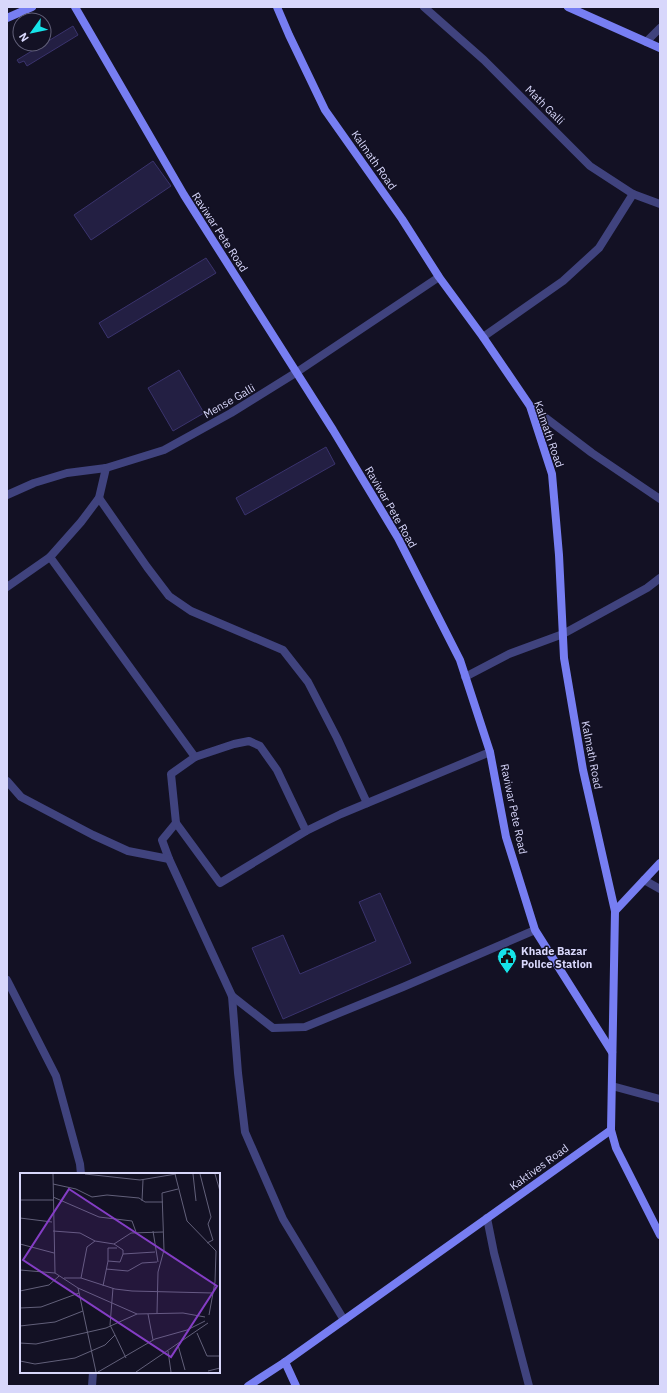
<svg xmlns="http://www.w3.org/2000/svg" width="667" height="1393" font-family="'IBM Plex Sans',sans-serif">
	<rect width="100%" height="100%" fill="#131124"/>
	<g fill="#231f43" stroke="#3a336d">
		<path d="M73 26 78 35 27 66 24 61 19 63 17 60Z"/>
		<path d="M153 161 171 186 91 240 74 215Z"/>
		<path d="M206 258 216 273 108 338 99 323Z"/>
		<path d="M179 370 204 413 173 431 148 388Z"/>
		<path d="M326 447 335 464 245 515 236 498Z"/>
		<path d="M380 893 411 963 283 1019 252 948 283 935 300 974 376 941 359 902Z"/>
	</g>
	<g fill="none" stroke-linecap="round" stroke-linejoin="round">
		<g stroke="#40437e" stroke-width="8">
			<path d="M424 7 484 60 590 166 633 194 660 204"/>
			<path d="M646 42 660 28"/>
			<path d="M483 337 563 281 599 248 633 194"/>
			<path d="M530 406 592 453 660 499"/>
			<path d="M7 495 34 483 67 473 106 468 164 450 231 413 297 372 439 277"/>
			<path d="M99 498 147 567 169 596 191 611 283 650 308 682 337 738 367 803"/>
			<path d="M50 557 195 757 171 774 176 823 162 840 169 859"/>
			<path d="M7 587 50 557 81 522 99 498 106 468"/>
			<path d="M465 677 509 654 563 634 647 588 660 578"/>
			<path d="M195 757 234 744 249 741 260 746 277 770 306 831 341 814 490 752"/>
			<path d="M7 781 21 797 93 835 128 851 169 859 232 996 238 1073 245 1132 283 1219 344 1320"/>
			<path d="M176 823 220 883 306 831"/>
			<path d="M644 880 660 889"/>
			<path d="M7 980 56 1076 80 1164 81 1174"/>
			<path d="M232 996 273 1028 305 1027 403 987 535 930"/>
			<path d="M612 1086 660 1099"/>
			<path d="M487 1218 494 1253 529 1386"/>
			<path d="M92 1386 93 1372"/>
		</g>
		<g stroke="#777ef2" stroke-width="8">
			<path d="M75 7 184 195 333 430 398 538 460 660 490 752 506 837 535 930 612 1052"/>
			<path d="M277 7 289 35 325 110 402 219 439 277 483 337 530 406 552 474 559 555 564 658 583 770 615 911"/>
			<path d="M568 7 660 48"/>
			<path d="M7 18 32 7"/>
			<path d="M611 1130 616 1148 660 1235"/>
			<path d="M285 1362 296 1386"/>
			<path d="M248 1386 285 1362 611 1130 615 911 660 863"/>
		</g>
	</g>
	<defs>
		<g id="civic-pin" transform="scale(1)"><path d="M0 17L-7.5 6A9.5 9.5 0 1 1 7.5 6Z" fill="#16e4e9" stroke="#131124"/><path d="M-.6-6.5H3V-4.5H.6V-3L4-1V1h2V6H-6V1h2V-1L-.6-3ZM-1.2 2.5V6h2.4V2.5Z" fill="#111"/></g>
	</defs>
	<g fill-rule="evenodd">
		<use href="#civic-pin" x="507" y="957"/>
	</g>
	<g text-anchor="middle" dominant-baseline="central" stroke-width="3" stroke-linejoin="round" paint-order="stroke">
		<g font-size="11" fill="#d8d7fb" stroke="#131124">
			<text transform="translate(545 105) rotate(45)">Math Galli</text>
			<text transform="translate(374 160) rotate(55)">Kalmath Road</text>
			<text transform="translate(220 232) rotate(57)">Raviwar Pete Road</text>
			<text transform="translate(229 401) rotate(-30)">Mense Galli</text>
			<text transform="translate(549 434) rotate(71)">Kalmath Road</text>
			<text transform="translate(391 507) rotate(60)">Raviwar Pete Road</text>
			<text transform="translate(592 755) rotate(79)">Kalmath Road</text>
			<text transform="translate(514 809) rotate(78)">Raviwar Pete Road</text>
			<text transform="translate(539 1167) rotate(-36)">Kaktives Road</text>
		</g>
		<g font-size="11" font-weight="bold" fill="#d8d7fb" stroke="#131124" text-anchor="start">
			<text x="521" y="951">Khade Bazar<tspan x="521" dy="13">Police Station</tspan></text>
		</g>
	</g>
	<g transform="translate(20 1173)">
		<rect width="200" height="200" fill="#131124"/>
		<path fill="none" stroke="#62607a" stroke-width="1" d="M33 1 35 100 58 115 76 199M65 1 120 7 156 1M155 1 167 48 196 78 195 109 189 142M173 1 176 28M180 1 191 44 188 51 193 67 187 70M195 1 200 18M33 11 56 16 72 24 87 22 119 25 125 29H143M33 24 79 44 112 48 116 59M0 27H33M122 28 123 7M0 45 32 49M33 58 60 60 75 68 94 71 111 60 143 59M133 58 138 89M0 71 34 80M94 71 103 77V81L135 79M88 88V75H97M86 96 108 98 122 90 137 89M0 97 35 100M44 105H61L95 116 112 118 193 120M61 105 67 74 75 68M83 113 88 88 100 89 103 81M58 115 117 141 163 140 185 144M0 118 29 112 39 103M0 135 21 134 59 120M137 140 138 99 144 77 142 20 158 16M128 141 133 167M0 153 35 149 63 138M177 160 187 183H200M95 162 106 185M0 170 16 171 86 155 117 141M158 172 165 197M148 178 151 199M0 188 15 191 55 185 85 172 95 162 90 152 93 115M188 198 200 195M78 199 135 166 167 157 185 148M116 199 188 150"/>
		<path fill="#843dc5" fill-opacity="0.15" stroke="#843dc5" stroke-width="2" d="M49 16 197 113 151 184 3 87Z"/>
		<rect width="200" height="200" fill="none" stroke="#d8d7fb" stroke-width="2"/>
	</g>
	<rect width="667" height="1393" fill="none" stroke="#d8d7fb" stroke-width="16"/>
	<g transform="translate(32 32) rotate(237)"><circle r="19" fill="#131124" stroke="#62607a"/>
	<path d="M0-3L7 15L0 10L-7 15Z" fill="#16e4e9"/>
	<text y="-6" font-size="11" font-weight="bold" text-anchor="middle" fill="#d8d7fb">N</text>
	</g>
</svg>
